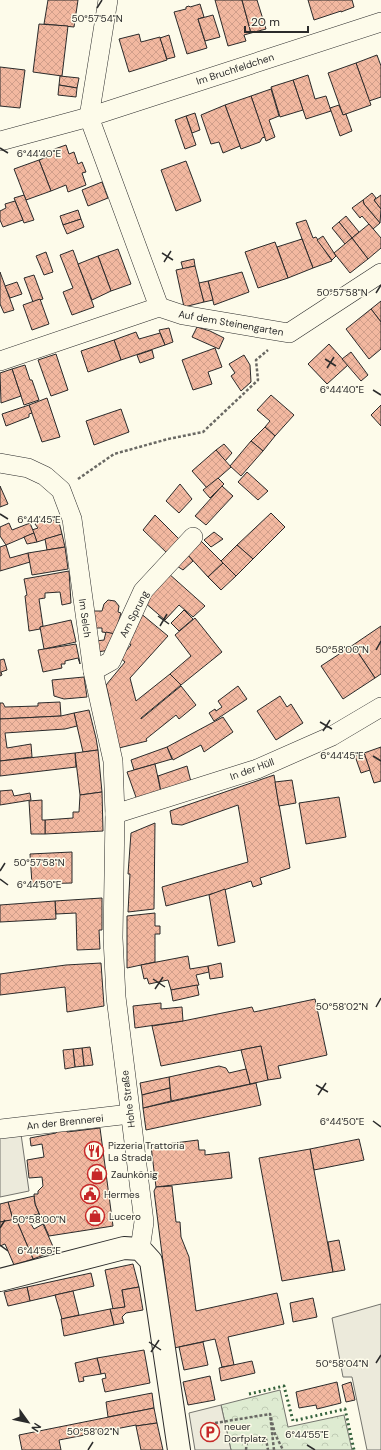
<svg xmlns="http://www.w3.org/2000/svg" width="381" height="1450" font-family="'DM Sans',sans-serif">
	<defs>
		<pattern id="park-crowns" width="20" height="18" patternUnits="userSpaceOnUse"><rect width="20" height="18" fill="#deebd1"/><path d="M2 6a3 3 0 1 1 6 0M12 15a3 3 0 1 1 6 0" fill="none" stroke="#bfcab4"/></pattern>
		<pattern id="building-cross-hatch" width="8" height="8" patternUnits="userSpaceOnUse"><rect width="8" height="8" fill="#f2b8a0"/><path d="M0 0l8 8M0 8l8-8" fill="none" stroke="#d09e8a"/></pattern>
	</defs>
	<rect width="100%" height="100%" fill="#fdfbea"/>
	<path fill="url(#park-crowns)" stroke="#74746e" d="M280 1390 288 1427 344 1415 352 1450H231L221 1405Z"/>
	<g fill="#eceadb" stroke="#74746e">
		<path d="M20 1127 29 1191 0 1197V1129Z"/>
		<path d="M381 1304V1450H367L352 1377H343L332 1318Z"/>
		<path d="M221 1405 231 1450H195L189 1413Z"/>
	</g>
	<g fill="url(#building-cross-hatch)" stroke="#2b2b2b">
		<path d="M48 0H78L74 27 44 24Z"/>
		<path d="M215 0H242L251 33 244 35 246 41 228 46Z"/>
		<path d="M242 0H257L266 29 251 33Z"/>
		<path d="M308 0H352L354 7 341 12V11L314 20Z"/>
		<path d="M200 4 204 17 198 19 207 48 187 54 174 12 186 9V7L189 6 190 7Z"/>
		<path d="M213 15 220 37 205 41 198 19Z"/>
		<path d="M39 24 68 26 62 76 33 72Z"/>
		<path d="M139 34 141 42 160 37 167 60 129 72 119 39Z"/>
		<path d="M169 35 175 57 167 59 160 38Z"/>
		<path d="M377 55 381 66V97L369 101 356 63Z"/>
		<path d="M356 63 371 105 343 115 328 73Z"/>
		<path d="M0 67 25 70 20 108 0 106Z"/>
		<path d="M308 75 315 99 326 96 331 111 306 119 293 80Z"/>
		<path d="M60 76 79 78 77 88 59 85Z"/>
		<path d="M293 80 303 110 280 117 271 87Z"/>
		<path d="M59 85 77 88 76 97 58 95Z"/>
		<path d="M271 89 279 116 269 120 275 137 266 141 251 96Z"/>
		<path d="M251 96 265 137 262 138 260 142 241 149 225 105Z"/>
		<path d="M225 105 240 146 223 153 219 142 211 144 201 115Z"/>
		<path d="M339 105 343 115 346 114 352 131 340 136 330 108Z"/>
		<path d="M195 113 200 130 192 133 186 116Z"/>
		<path d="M186 116 196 145 185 149 175 120Z"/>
		<path d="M66 145 69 154 74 152 78 164 82 162 86 172 82 173 86 185 68 192 66 185 51 191 39 160 47 157 46 152Z"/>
		<path d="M39 160 51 191 26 200 14 169Z"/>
		<path d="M186 161 201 201 176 211 161 170Z"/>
		<path d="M102 182 108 198 88 206 82 190Z"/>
		<path d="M372 193 376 198 374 200 381 209 380 223 364 204 363 200Z"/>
		<path d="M24 195 34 220 24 223 14 198Z"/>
		<path d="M381 195V209L374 200Z"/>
		<path d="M363 200 364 204 380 223 373 229 362 216 360 218 352 208Z"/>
		<path d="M15 201 23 220 3 227 0 220V211L6 208 5 204Z"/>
		<path d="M78 210 81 219 63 225 60 216Z"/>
		<path d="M346 216 359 232 352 238 339 222Z"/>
		<path d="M81 219 84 227 67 234 63 225Z"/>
		<path d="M306 220 313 238 316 237 332 261 313 268 296 223Z"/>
		<path d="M339 222 352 238 345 244 332 228Z"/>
		<path d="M369 224 381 238V248L368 259 352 238Z"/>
		<path d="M323 236 336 256 332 260 317 240Z"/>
		<path d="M352 238 368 259 350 273 334 253Z"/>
		<path d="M302 239 313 268 288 278 277 247Z"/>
		<path d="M275 242 288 278 258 288 245 252Z"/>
		<path d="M118 249 131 284 111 291 98 256Z"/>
		<path d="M73 250 94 307 72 315 63 292 73 288 60 255Z"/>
		<path d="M46 252 53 272 44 275 36 256Z"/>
		<path d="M98 256 111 291 92 300 78 264Z"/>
		<path d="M194 259 195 266 183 269 181 262Z"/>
		<path d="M195 266 204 302 184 307 176 270Z"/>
		<path d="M0 272 14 310 4 313 0 304Z"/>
		<path d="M242 272 249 292 214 305 208 281Z"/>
		<path d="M34 275 43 299 33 302 24 278Z"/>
		<path d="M208 281 213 300 204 302 199 283Z"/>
		<path d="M17 282 22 294 10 298 5 286Z"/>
		<path d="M40 299 49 324 32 330 23 305Z"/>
		<path d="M381 301V322L371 309Z"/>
		<path d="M371 309 381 322V349L369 359 346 329Z"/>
		<path d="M197 327 210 331 224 338 219 349 192 337Z"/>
		<path d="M169 328 173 342 165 345 159 330Z"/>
		<path d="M136 332 139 339 160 333 165 345 121 360 114 340Z"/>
		<path d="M114 340 121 360 88 372 81 351Z"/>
		<path d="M329 344 348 365 327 384 308 364Z"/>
		<path d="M215 348 222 367 208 372 212 384 193 390 182 360Z"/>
		<path d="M152 350 154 358 140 363 137 355Z"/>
		<path d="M351 352 368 375 361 381 342 359Z"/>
		<path d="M56 354 68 390 51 396 38 360Z"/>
		<path d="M244 355 250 365 251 382 241 391 231 376 235 373 229 364Z"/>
		<path d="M25 365 30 380H32L39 400 24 405 12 369Z"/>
		<path d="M12 369 21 396 1 403 0 373Z"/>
		<path d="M271 395 294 415 275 436 265 427 270 421 257 410Z"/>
		<path d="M47 398 60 437 42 442 29 405Z"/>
		<path d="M29 405 32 413 29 414V417L6 426 2 414Z"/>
		<path d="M381 405V426L371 415Z"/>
		<path d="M121 409 129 432 94 445 86 421Z"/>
		<path d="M265 427 275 436 263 451 251 441Z"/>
		<path d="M251 441 263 451 241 476 230 466Z"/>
		<path d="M224 444 232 453 225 461 216 450Z"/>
		<path d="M216 450 231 467 207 488 192 471Z"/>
		<path d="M247 472 268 491 258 500 238 482Z"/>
		<path d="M218 478 224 484 210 498 203 490Z"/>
		<path d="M180 484 192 499 179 513 166 501Z"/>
		<path d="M0 486 8 504 0 507Z"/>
		<path d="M222 486 233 496 206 525 195 516Z"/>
		<path d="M271 513 285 527 253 559 237 545Z"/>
		<path d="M155 515 181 541 168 554 143 530Z"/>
		<path d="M58 518 62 534 37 542 32 530 38 528 35 524 46 519 48 523Z"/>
		<path d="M9 523 12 530 30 523 34 533 6 545 0 536V527Z"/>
		<path d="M214 532 223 539 211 547 204 540Z"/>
		<path d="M34 533 37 542 27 544 24 537Z"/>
		<path d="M62 534 65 547 47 550 45 539Z"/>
		<path d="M200 540 223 563 208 577 186 553Z"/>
		<path d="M6 545 10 558 28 553 30 562 0 571V547Z"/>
		<path d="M237 545 253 559 236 576 221 561Z"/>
		<path d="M65 547 68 569 32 575 28 553Z"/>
		<path d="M186 553 193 561 183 570 174 564Z"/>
		<path d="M223 563 236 576 221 590 208 577Z"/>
		<path d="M69 571 71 603 62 605 60 592 45 593V598L39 599 43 626 40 627V629L29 631 25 596 27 595 24 579Z"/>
		<path d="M168 573 205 606 193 617 179 605 165 620 144 602Z"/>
		<path d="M108 600 115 601 119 606 118 612 121 613 115 634 102 632V628H95L93 611H102L104 604Z"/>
		<path d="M184 610 193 619 179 631 171 623Z"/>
		<path d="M139 612 168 636 130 678 136 701 170 674 181 685 141 718V719L181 686 196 705 179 719 176 715 146 739 147 741 119 748 108 707 111 706 106 685 125 662 120 658 131 645 127 640Z"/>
		<path d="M195 618 222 652 181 685 170 674 191 656 175 635Z"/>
		<path d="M71 620 76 642 44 649 40 627Z"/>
		<path d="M381 626V674L375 678 353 645Z"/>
		<path d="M106 632 115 634 109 650 98 652 96 641 104 640Z"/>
		<path d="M76 644 80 663V664L78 658 65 661V664H61L62 668 43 672 38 650Z"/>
		<path d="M353 645 375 678 343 699 321 666Z"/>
		<path d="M4 659 7 670 1 672 2 675 0 676V660Z"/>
		<path d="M84 677 87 697 64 699 54 696 52 680Z"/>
		<path d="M238 686 247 699 214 721 209 713 215 709 216 711 222 707 218 701Z"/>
		<path d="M280 696 287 707 291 704 303 723 276 740 257 711Z"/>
		<path d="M60 702 61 716 0 719V703H3L5 707 38 706V703Z"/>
		<path d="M89 710 96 738 98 750 83 752 74 713Z"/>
		<path d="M74 713 77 726 65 729 5 733 7 748 31 744 32 757 0 761V719L61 716Z"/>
		<path d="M223 717 233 732 204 752 201 745 173 760 167 747Z"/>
		<path d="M167 747 172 759 134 770 131 760Z"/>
		<path d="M381 747V781L374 783 364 753Z"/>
		<path d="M98 750 102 792 80 795 75 753Z"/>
		<path d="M75 753 76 767 0 776V761Z"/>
		<path d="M364 753 370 770 361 773 355 756Z"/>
		<path d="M155 764 161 792 137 800 127 772Z"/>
		<path d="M187 766 191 782 161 792 158 776Z"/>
		<path d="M274 775 290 868 260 878 262 884 253 887 251 881 215 893 166 906 162 887 248 862 238 805 182 825 172 824 170 811Z"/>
		<path d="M292 780 296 803 279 806 275 782Z"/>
		<path d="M12 790 14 796 30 793 31 800 0 805V791Z"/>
		<path d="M102 792 103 831 45 834V820L73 818V812H79L80 795Z"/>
		<path d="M339 797 346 837 306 844 299 803Z"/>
		<path d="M42 800V820H45V834H31L29 801Z"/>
		<path d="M155 823 154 909 128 912 130 874H128L131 833Z"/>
		<path d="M72 852V883L32 884 30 854Z"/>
		<path d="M225 889 235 942 218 946 209 895Z"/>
		<path d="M102 898V930H99L100 949 77 950 76 913 56 914 55 901Z"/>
		<path d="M55 901 56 919 0 922V905Z"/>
		<path d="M155 913V926H160V934H155V962L127 968V916Z"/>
		<path d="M188 956 190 969 208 966 209 972 196 975 199 985 171 990 168 980 149 984 147 978 144 979 141 965Z"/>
		<path d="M101 963 104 1006 67 1012 65 987 0 995V974L66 965Z"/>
		<path d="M221 963 223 977 210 979 208 966Z"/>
		<path d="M197 985 199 995 173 1001 171 990Z"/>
		<path d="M315 999 327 1055 278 1066 281 1078 268 1080 261 1046 161 1066 152 1026 183 1021 252 1007 254 1012Z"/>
		<path d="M161 1003V1009L182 1007 183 1021 135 1028 133 1006Z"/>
		<path d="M261 1046 268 1080 250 1084 241 1050Z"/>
		<path d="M90 1047 93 1065 84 1066 82 1048Z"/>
		<path d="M82 1048 84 1066 75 1067 73 1049Z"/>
		<path d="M73 1049 75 1067 65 1069 63 1050Z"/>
		<path d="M219 1066 226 1068 229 1073 246 1069 250 1084 171 1101 169 1077Z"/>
		<path d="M169 1077 170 1088 142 1095 140 1083Z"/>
		<path d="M256 1083 261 1105 146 1130 143 1108Z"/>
		<path d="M170 1088 171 1101 143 1108 142 1095Z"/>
		<path d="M100 1128 113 1226 49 1236 35 1204 34 1194H38V1191L43 1186 42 1177 29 1178 27 1160 44 1157 42 1144 31 1146 30 1138 56 1133 59 1130 67 1129V1132Z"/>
		<path d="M359 1139 364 1160 314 1170 310 1149Z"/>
		<path d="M198 1140 199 1150H205V1155L229 1152 232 1178 156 1187 151 1146Z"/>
		<path d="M310 1149 333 1272 282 1281 259 1158Z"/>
		<path d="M172 1186 176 1222H180L181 1237 189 1257 196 1311 277 1293 284 1324 228 1337 234 1365 222 1367 215 1339 174 1348 154 1191 156 1187Z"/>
		<path d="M34 1196 35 1204 39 1214 13 1220 8 1202Z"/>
		<path d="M8 1202 13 1220 0 1222V1204Z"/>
		<path d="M39 1214 42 1221 31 1224 34 1229 43 1224 55 1251 33 1259 16 1219Z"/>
		<path d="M16 1219 33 1259 14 1265 5 1244 0 1246V1222Z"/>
		<path d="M339 1240 345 1270 333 1272 328 1242Z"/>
		<path d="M133 1264 139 1287 122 1290 125 1307 113 1309 105 1270Z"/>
		<path d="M91 1273 94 1286 30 1301 27 1287Z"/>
		<path d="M27 1287 30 1301 8 1306 4 1292Z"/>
		<path d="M139 1287 143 1310 126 1313 122 1317 124 1323 114 1325 110 1309 125 1307 122 1290Z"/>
		<path d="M73 1291 79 1315 62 1319 55 1295Z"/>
		<path d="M313 1298 317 1317 293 1322 290 1303Z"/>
		<path d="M110 1309 114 1325 64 1336 61 1319Z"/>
		<path d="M203 1342 208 1365 184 1370 179 1347Z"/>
		<path d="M144 1350 150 1383 105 1392 102 1379 106 1378 105 1373 101 1374 97 1358Z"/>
		<path d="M97 1358 101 1374 83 1377 84 1381 79 1382 75 1363Z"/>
		<path d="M252 1361 255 1373 221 1381 219 1368Z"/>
		<path d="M210 1376 215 1400 188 1405 183 1382Z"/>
		<path d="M337 1382 341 1403 317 1409 316 1405 299 1408 296 1392Z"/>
		<path d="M351 1382 355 1400 346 1402 342 1385Z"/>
		<path d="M152 1393 154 1408 108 1417 106 1402Z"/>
		<path d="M154 1408 157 1423 136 1426V1425L59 1440 61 1450H22L19 1435Z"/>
		<path d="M157 1423 163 1450H141L136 1426Z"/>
	</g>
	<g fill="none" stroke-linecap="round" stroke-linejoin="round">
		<g stroke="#2b2b2b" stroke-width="20">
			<g id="street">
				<path d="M108 0 89 117 159 307"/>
				<path d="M0 141 89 117 381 22"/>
				<path d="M0 361 159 307 183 315 289 333 381 273"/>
				<path d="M0 463 28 468 45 476 61 490 72 519 93 671 113 761 115 814 113 938 116 997 144 1222 140 1249"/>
				<path d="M93 671 111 661 143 591 193 537"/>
				<path d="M115 814 257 769 332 736 381 707"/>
				<path d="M0 1129 130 1114"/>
			</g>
		</g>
		<g stroke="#2b2b2b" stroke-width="24">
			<path id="secondary" d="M0 1280 124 1248 140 1249 151 1261 179 1450"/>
		</g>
		<g stroke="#6a6964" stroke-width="2.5" stroke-dasharray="3 2" stroke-linecap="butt">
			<path d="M78 479 114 454 168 439 203 432 258 380 256 360 268 350"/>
			<path d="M215 1423 270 1414"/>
			<path d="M246 1450 247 1438 266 1439 268 1450"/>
			<path d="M274 1450 270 1414 275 1434 283 1450"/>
		</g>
		<use href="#street" stroke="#fdfbea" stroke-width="19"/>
		<use href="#secondary" stroke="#fdfbea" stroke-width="22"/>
		<path stroke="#34623c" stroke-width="3" stroke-dasharray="2 3" stroke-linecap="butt" d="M249 1394 284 1386 293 1421 345 1409 354 1450"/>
	</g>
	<path fill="none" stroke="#2b2b2b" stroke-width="1.5" d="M97 8 102 0M0 148 8 153M162 253 173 260M164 262 171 251M376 293 381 285M325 359 336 366M327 368 334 357M373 390 381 395M0 514 8 519M158 616 169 624M160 626 167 614M376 650 381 641M320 722 332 729M323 731 330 720M373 756 381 761M0 871 5 863M0 879 8 885M153 979 165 987M155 989 163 977M376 1007 381 998M316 1085 328 1092M318 1095 326 1083M373 1121 381 1127M0 1228 5 1220M0 1245 8 1251M149 1342 161 1350M151 1352 159 1340M376 1363 381 1355M307 1445 315 1450M88 1450 93 1442"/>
	<defs>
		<g id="restaurant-ring" transform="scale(1)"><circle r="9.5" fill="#fdfbea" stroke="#c62828" stroke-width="1.5"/><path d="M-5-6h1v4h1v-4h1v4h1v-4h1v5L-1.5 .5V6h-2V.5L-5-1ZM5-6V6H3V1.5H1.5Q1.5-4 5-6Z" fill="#c62828"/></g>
		<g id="shop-ring" transform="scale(1)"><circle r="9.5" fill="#fdfbea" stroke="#c62828" stroke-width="1.5"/><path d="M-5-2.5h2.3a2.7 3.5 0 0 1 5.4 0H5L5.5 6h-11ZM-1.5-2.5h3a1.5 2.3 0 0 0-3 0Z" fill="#c62828"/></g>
		<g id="civic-ring" transform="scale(1)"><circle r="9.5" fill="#fdfbea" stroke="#c62828" stroke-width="1.5"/><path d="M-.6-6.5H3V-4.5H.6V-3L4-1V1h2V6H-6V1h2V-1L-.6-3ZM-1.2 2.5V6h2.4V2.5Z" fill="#c62828"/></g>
		<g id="parking-ring" transform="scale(1)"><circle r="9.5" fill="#fdfbea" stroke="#c62828" stroke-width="1.5"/><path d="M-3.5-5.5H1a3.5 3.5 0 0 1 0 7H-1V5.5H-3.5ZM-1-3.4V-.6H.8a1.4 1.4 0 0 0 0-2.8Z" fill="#c62828"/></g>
	</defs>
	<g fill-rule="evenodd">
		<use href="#restaurant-ring" x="94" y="1151"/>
		<use href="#shop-ring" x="97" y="1174"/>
		<use href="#civic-ring" x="90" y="1194"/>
		<use href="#shop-ring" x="95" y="1216"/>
		<use href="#parking-ring" x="210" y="1432"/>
	</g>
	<g text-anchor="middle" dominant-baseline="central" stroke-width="3" stroke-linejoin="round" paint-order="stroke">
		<g font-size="10" fill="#2b2b2b" stroke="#fdfbea">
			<text transform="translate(235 69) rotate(-18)">Im Bruchfeldchen</text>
			<text transform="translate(231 323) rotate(10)">Auf dem Steinengarten</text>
			<text transform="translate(134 614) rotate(-63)">Am Sprung</text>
			<text transform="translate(85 618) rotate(82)">Im Selch</text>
			<text transform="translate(252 769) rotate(-20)">In der Hüll</text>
			<text transform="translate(128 1099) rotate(-97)">Hohe Straße</text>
			<text transform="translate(65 1122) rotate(-6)">An der Brennerei</text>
		</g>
		<g font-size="10" fill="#2b2b2b" stroke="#fdfbea" text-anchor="start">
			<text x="108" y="1145">Pizzeria Trattoria<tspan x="108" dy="12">La Strada</tspan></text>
			<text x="111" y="1174">Zaunkönig</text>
			<text x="104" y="1194">Hermes</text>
			<text x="109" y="1216">Lucero</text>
			<text x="224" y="1426">neuer<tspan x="224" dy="12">Dorfplatz</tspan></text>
		</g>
	</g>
	<g font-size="10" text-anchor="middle" fill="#2b2b2b" stroke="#fdfbea" stroke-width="3" stroke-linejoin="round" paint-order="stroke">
		<text x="97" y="22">50°57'54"N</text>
		<text x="39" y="157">6°44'40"E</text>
		<text x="342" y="296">50°57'58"N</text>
		<text x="342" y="393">6°44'40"E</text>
		<text x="39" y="523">6°44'45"E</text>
		<text x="342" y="653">50°58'00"N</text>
		<text x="342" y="759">6°44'45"E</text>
		<text x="39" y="866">50°57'58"N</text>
		<text x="39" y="888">6°44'50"E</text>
		<text x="342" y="1010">50°58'02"N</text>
		<text x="342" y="1125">6°44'50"E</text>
		<text x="39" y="1223">50°58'00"N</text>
		<text x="39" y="1254">6°44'55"E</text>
		<text x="342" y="1367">50°58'04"N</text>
		<text x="93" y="1435">50°58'02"N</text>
		<text x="307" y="1438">6°44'55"E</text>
	</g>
	<g transform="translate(28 1422) rotate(123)" stroke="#fdfbea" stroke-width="3" paint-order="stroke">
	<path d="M0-3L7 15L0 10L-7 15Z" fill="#2b2b2b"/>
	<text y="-6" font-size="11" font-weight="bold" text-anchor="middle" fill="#2b2b2b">N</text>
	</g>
	<path d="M245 26v6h63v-6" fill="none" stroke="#2b2b2b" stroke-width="2"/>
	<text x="251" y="26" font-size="12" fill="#2b2b2b" stroke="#fdfbea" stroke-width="3" paint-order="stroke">20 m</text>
</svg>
